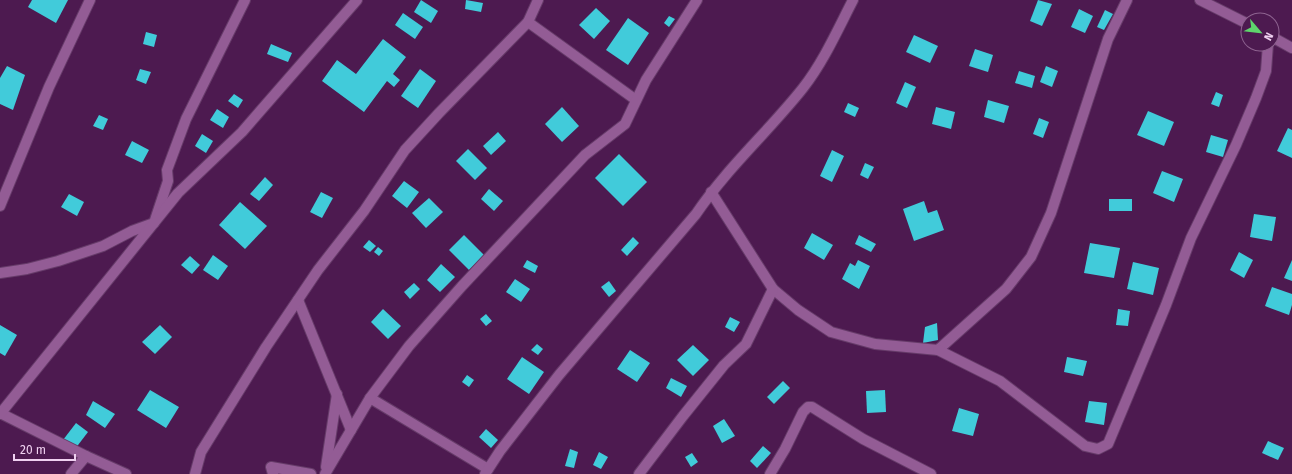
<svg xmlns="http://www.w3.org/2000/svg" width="1292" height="474" font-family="'Fira Sans',sans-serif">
	<rect width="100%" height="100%" fill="#4d1a50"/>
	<g fill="#41cbda">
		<path d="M32 0H68L56 23 28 7Z"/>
		<path d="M421 0 438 11 431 23 414 12Z"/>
		<path d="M466 0 483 3 481 12 465 9Z"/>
		<path d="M1038 0 1052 4 1042 26 1030 21Z"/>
		<path d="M596 8 610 21 594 39 579 25Z"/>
		<path d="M1079 9 1093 16 1085 33 1071 27Z"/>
		<path d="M1105 10 1113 14 1104 30 1097 27Z"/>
		<path d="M403 13 423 27 415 39 395 25Z"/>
		<path d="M669 16 675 19 669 27 664 23Z"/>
		<path d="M628 18 649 33 628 65 606 50Z"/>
		<path d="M146 32 157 35 154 47 143 44Z"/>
		<path d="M914 35 938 46 930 63 906 52Z"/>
		<path d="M383 39 406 57 393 74 400 80 394 87 387 81 364 112 322 81 337 60 356 74Z"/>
		<path d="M271 44 292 53 288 62 267 54Z"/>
		<path d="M975 49 993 55 988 72 969 66Z"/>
		<path d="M7 66 25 75 13 110 0 104V78Z"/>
		<path d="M1046 66 1058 71 1052 87 1040 82Z"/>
		<path d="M140 69 151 72 146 84 136 80Z"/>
		<path d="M420 69 436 81 418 108 401 96Z"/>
		<path d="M1019 71 1035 76 1032 88 1015 83Z"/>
		<path d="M905 82 916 87 907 108 896 103Z"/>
		<path d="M1216 92 1223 95 1219 107 1211 104Z"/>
		<path d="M234 94 243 100 238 108 228 101Z"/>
		<path d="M988 100 1009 106 1004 123 984 117Z"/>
		<path d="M848 103 859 108 855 117 844 112Z"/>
		<path d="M562 107 579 126 562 142 545 124Z"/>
		<path d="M936 107 955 112 951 129 932 124Z"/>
		<path d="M217 109 229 117 223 128 210 120Z"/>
		<path d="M1148 111 1174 122 1164 146 1137 135Z"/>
		<path d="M99 115 108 119 103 130 93 126Z"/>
		<path d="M1039 118 1049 122 1043 138 1033 134Z"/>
		<path d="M1288 128 1292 130V158L1277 151Z"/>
		<path d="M498 132 506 141 491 155 483 146Z"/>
		<path d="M202 134 213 141 206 153 195 146Z"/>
		<path d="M1211 135 1228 140 1223 157 1206 152Z"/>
		<path d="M132 141 149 150 142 163 125 155Z"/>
		<path d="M468 149 487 168 475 180 456 161Z"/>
		<path d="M832 150 844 156 832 182 820 176Z"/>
		<path d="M619 154 647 182 623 206 595 178Z"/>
		<path d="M865 163 874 167 868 179 860 175Z"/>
		<path d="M1162 171 1183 179 1174 202 1153 193Z"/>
		<path d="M265 177 273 185 259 201 250 194Z"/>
		<path d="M404 181 419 192 407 208 392 196Z"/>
		<path d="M489 189 503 201 494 211 481 199Z"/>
		<path d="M321 192 333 198 322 218 310 212Z"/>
		<path d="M69 194 84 202 77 216 61 207Z"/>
		<path d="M429 198 443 212 426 228 412 213Z"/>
		<rect x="1109" y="199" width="23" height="12"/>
		<path d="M924 201 928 213 937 210 944 230 914 241 903 209Z"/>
		<path d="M240 202 267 226 245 249 219 225Z"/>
		<path d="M1254 214 1276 217 1272 241 1250 237Z"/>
		<path d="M812 233 833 245 824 260 804 248Z"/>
		<path d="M464 235 484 255 469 270 449 250Z"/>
		<path d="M859 235 876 244 871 252 855 244Z"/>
		<path d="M633 237 639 243 627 256 621 250Z"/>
		<path d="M369 240 376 246 370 252 363 247Z"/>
		<path d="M1090 243 1120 248 1114 278 1084 273Z"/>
		<path d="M378 247 383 251 379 256 374 252Z"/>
		<path d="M1239 252 1253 260 1244 278 1230 270Z"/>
		<path d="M213 255 228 266 218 280 203 270Z"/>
		<path d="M190 256 200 265 192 274 181 265Z"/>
		<path d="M527 260 538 266 535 273 523 267Z"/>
		<path d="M858 260 870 266 859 289 842 279 850 263 855 266Z"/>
		<path d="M1292 260V281L1284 278Z"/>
		<path d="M1133 262 1159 268 1153 295 1127 289Z"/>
		<path d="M441 264 455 277 440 292 427 280Z"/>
		<path d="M515 279 530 289 521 302 506 292Z"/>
		<path d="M609 281 616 291 609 297 601 287Z"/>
		<path d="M414 283 420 289 410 299 404 292Z"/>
		<path d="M1272 287 1292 294V305L1289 315 1265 306Z"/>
		<path d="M383 309 401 326 388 339 371 322Z"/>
		<path d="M1118 309 1130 311 1128 326 1116 325Z"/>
		<path d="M486 314 492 321 486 326 480 319Z"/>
		<path d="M730 317 740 322 734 332 725 327Z"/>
		<path d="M937 323 938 340 923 343 925 327Z"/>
		<path d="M0 325 17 335 5 356 0 353Z"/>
		<path d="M160 325 172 337 155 354 142 342Z"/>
		<path d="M537 344 543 349 538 355 531 350Z"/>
		<path d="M693 345 709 360 693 376 677 360Z"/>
		<path d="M630 350 650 363 637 382 617 369Z"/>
		<path d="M522 357 544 372 529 394 507 379Z"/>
		<path d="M1067 357 1087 361 1083 376 1064 372Z"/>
		<path d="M467 375 474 380 469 387 462 382Z"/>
		<path d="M671 378 687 386 681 397 666 388Z"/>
		<path d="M783 381 790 388 774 404 767 397Z"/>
		<path d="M150 390 179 407 166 428 137 410Z"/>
		<path d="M885 390 886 412 867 413 866 391Z"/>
		<path d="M93 401 115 414 105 428 86 415Z"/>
		<path d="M1089 401 1107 403 1104 425 1085 422Z"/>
		<path d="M959 408 979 414 973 436 952 431Z"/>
		<path d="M724 419 735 436 722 443 713 426Z"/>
		<path d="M76 423 88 432 75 449 63 440Z"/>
		<path d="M486 429 498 440 491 448 479 437Z"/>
		<path d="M1268 441 1284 448 1278 460 1262 453Z"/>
		<path d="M763 446 771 453 757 468 750 461Z"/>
		<path d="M570 449 578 452 574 468 565 466Z"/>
		<path d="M599 452 608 457 601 469 593 465Z"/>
		<path d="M692 453 698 462 691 467 685 457Z"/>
	</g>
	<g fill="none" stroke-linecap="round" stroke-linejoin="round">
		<g stroke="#663b69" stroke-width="12">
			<g id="minor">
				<path d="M1200 0 1248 24"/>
				<path d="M528 22 636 100"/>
				<path d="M1272 37 1292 48"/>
				<path d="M711 192 773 289 798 310 831 332 875 344 938 350 1006 289 1031 257 1051 213 1108 39 1127 0"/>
				<path d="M0 206 49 87 90 0"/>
				<path d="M0 273 27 269 58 261 103 246 132 231 154 223 168 181 167 170 186 119 245 0"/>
				<path d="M298 300 351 430"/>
				<path d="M938 350 1000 381 1085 446 1098 449 1108 444 1166 305 1191 238 1236 145 1256 98 1266 71 1268 44"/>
				<path d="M370 398 488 469"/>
				<path d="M0 413 86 456 71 474"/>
				<path d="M0 414 178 193 242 132 357 0"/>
				<path d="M86 456 126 474"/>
				<path d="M326 467 337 394"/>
				<path d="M195 474 201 452 266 347 318 270 364 211 405 150 439 113 528 22 538 0"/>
				<path d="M273 474 271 467 311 474"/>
				<path d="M325 474 370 398 409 346 462 286 585 155 625 124 646 80 697 0"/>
				<path d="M485 474 500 451 559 375 696 214C727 168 769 131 803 88 824 61 838 29 853 0"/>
				<path d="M639 474 683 416 724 365 746 344 773 289"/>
				<path d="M770 474 785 449 803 412 808 407H812L863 439 931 474"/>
			</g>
		</g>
		<use href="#minor" stroke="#935c95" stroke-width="10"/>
	</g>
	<g transform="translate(1260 32) rotate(118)"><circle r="19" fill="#4d1a50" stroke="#8e6390"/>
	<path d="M0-3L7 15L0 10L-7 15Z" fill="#5ed56c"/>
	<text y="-6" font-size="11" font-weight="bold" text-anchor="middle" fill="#f0d1f1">N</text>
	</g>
	<path d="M14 454v6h61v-6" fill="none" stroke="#f0d1f1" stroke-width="2"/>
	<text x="20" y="454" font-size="12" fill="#f0d1f1" stroke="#4d1a50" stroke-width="3" paint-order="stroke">20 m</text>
</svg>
